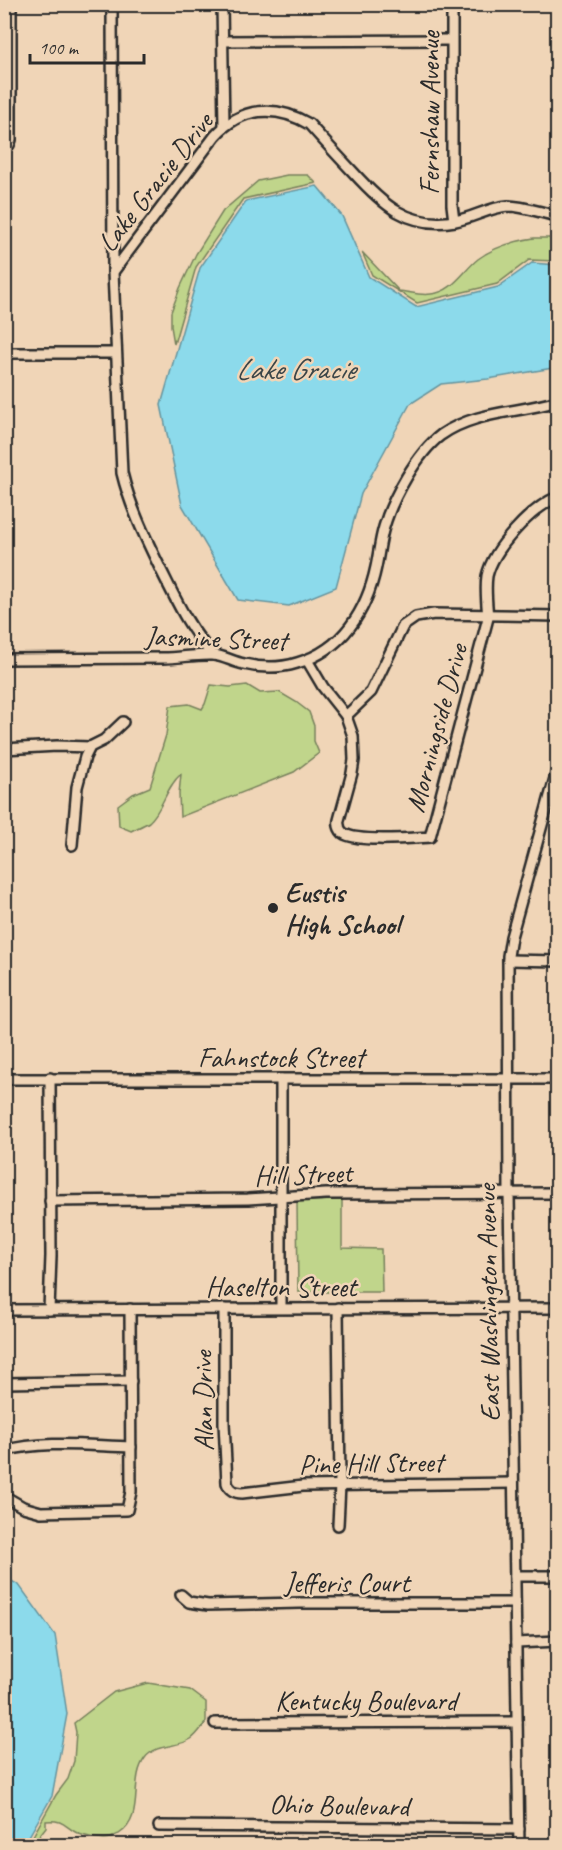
<svg xmlns="http://www.w3.org/2000/svg" width="562" height="1850" font-family="Caveat,sans-serif">
	<rect width="100%" height="100%" fill="#f0d5b7"/>
	<filter id="ink" filterUnits="userSpaceOnUse"><feTurbulence type="fractalNoise" baseFrequency=".0167" numOctaves="2"/><feDisplacementMap in="SourceGraphic" scale="12" xChannelSelector="R" yChannelSelector="G"/><feConvolveMatrix kernelMatrix="1 2 1 2 8 2 1 2 1" color-interpolation-filters="sRGB"/></filter>
	<g filter="url(#ink)">
		<g fill="#c0d58b" stroke="#76805b" stroke-width="1.5">
			<path d="M287 175H308L316 183 243 199 196 267 174 344 171 326V312L180 288 196 254 223 211 258 181Z"/>
			<path d="M534 238H549L557 242V261L529 260 497 284 417 303 372 275 362 252 399 291C409 292 421 296 431 294 453 292 463 271 478 259 494 247 515 241 534 238Z"/>
			<path d="M211 685 230 687 247 685 260 693 279 692 296 702 309 712 314 726V741L319 753 294 772 180 817 179 794 181 774C165 788 163 810 149 822 144 825 137 828 131 831L119 826 118 805 133 794 150 787 166 735 170 706 189 704 202 709 205 704Z"/>
			<path d="M342 1200V1248L381 1249 382 1292H298L297 1201Z"/>
			<path d="M148 1683 190 1690 206 1702V1722C202 1727 197 1735 191 1739 178 1748 156 1743 145 1758 128 1781 146 1816 119 1834 117 1834 112 1838 111 1838 102 1840 87 1837 79 1834 65 1828 65 1819 46 1821V1827L32 1845H28L56 1795 68 1779 74 1761 76 1732 74 1723 114 1692Z"/>
		</g>
		<g fill="#8cdaeb" stroke="#65949e" stroke-width="1.5">
			<path d="M317 186 342 216 369 277 416 307 498 287 532 263 557 265V365L553 368 488 379 441 384 410 404 361 494 336 587 289 606 238 600 182 505 161 405 200 268 246 201Z"/>
			<path d="M4 1577 19 1585 55 1635 67 1714 52 1796 24 1845H5Z"/>
		</g>
		<g fill="none" stroke-linecap="round" stroke-linejoin="round">
			<g stroke="#2b2b2b" stroke-width="14">
				<g id="minor">
					<path d="M112 4 113 272"/>
					<path d="M222 4 224 126"/>
					<path d="M452 4V205L454 221"/>
					<path d="M223 41 451 40"/>
					<path d="M4 148 9 145 11 140V4"/>
					<path d="M4 353H116"/>
					<path d="M213 655C189 629 176 600 160 568 145 537 130 506 122 473L113 272 215 136C241 107 275 104 309 124 323 140 338 156 353 172 382 204 408 229 455 221 473 218 490 207 508 206 524 206 542 213 558 216"/>
					<path d="M4 659C57 659 110 658 163 658 180 658 196 654 213 655 224 656 233 662 244 664 261 668 281 668 297 663 343 650 367 610 376 567 379 553 380 540 384 527 392 499 417 453 441 435 475 411 518 413 558 401"/>
					<path d="M307 660 323 687 346 716 353 736 354 760 352 773 339 820C338 825 339 829 343 833 357 843 412 838 430 837L488 618C487 605 485 589 487 576 493 549 532 507 558 497"/>
					<path d="M346 716 371 692 403 626 416 617 434 614 558 616"/>
					<path d="M4 749 57 746 90 747"/>
					<path d="M72 845 77 787 85 757 90 747 104 740 123 722"/>
					<path d="M508 960 558 961"/>
					<path d="M4 1079H558"/>
					<path d="M281 1079V1308"/>
					<path d="M50 1201 248 1199 326 1194 558 1193"/>
					<path d="M338 1308 340 1485 338 1525"/>
					<path d="M224 1309V1423L227 1483C229 1490 235 1493 242 1493L303 1486 513 1483"/>
					<path d="M4 1310 558 1308"/>
					<path d="M49 1310 51 1256 50 1078"/>
					<path d="M4 1383 131 1381"/>
					<path d="M4 1451C44 1440 90 1446 131 1447"/>
					<path d="M4 1496 23 1507 41 1512 127 1510 131 1492 130 1309"/>
					<path d="M515 1576H558"/>
					<path d="M181 1595 189 1602 208 1605 300 1603H515"/>
					<path d="M516 1643 558 1641"/>
					<path d="M215 1723 517 1722"/>
					<path d="M159 1826 519 1829"/>
					<path d="M519 1846 509 1194 508 956 511 937 558 767"/>
				</g>
			</g>
			<use href="#minor" stroke="#f0d5b7" stroke-width="9"/>
		</g>
	</g>
	<circle fill="#2b2b2b" stroke="#f0d5b7" stroke-width="2" cx="273" cy="908" r="6"/>
	<g text-anchor="middle" dominant-baseline="central" stroke-width="5" stroke-linejoin="round" paint-order="stroke">
		<g font-size="28" fill="#2b2b2b" stroke="#f0d5b7">
			<text transform="translate(429 113) rotate(-90)">Fernshaw Avenue</text>
			<text transform="translate(155 182) rotate(-52)">Lake Gracie Drive</text>
			<text transform="translate(216 638) rotate(2)">Jasmine Street</text>
			<text transform="translate(436 728) rotate(-75)">Morningside Drive</text>
			<text x="281" y="1057">Fahnstock Street</text>
			<text transform="translate(303 1174) rotate(-2)">Hill Street</text>
			<text x="281" y="1286">Haselton Street</text>
			<text transform="translate(488 1303) rotate(-91)">East Washington Avenue</text>
			<text transform="translate(203 1401) rotate(-91)">Alan Drive</text>
			<text transform="translate(371 1463) rotate(-1)">Pine Hill Street</text>
			<text x="347" y="1582">Jefferis Court</text>
			<text x="366" y="1700">Kentucky Boulevard</text>
			<text transform="translate(339 1805) rotate(1)">Ohio Boulevard</text>
		</g>
		<g font-size="28" font-weight="bold" fill="#2b2b2b" stroke="#f0d5b7" text-anchor="start">
			<text x="285" y="892">Eustis<tspan x="285" dy="32">High School</tspan></text>
		</g>
		<g font-size="30" font-style="italic" fill="#3a4548" stroke="#f0d5b7">
			<text x="295" y="369">Lake Gracie</text>
		</g>
	</g>
	<rect width="562" height="1850" fill="none" stroke="#f0d5b7" stroke-width="24"/>
	<rect x="12" y="12" width="538" height="1826" fill="none" stroke="#2b2b2b" stroke-width="2" filter="url(#ink)"/>
	<path d="M30 54v9h114v-9" fill="none" stroke="#2b2b2b" stroke-width="3"/>
	<text x="39" y="54" font-size="18" fill="#2b2b2b" stroke="#f0d5b7" stroke-width="4.5" paint-order="stroke">100 m</text>
</svg>
